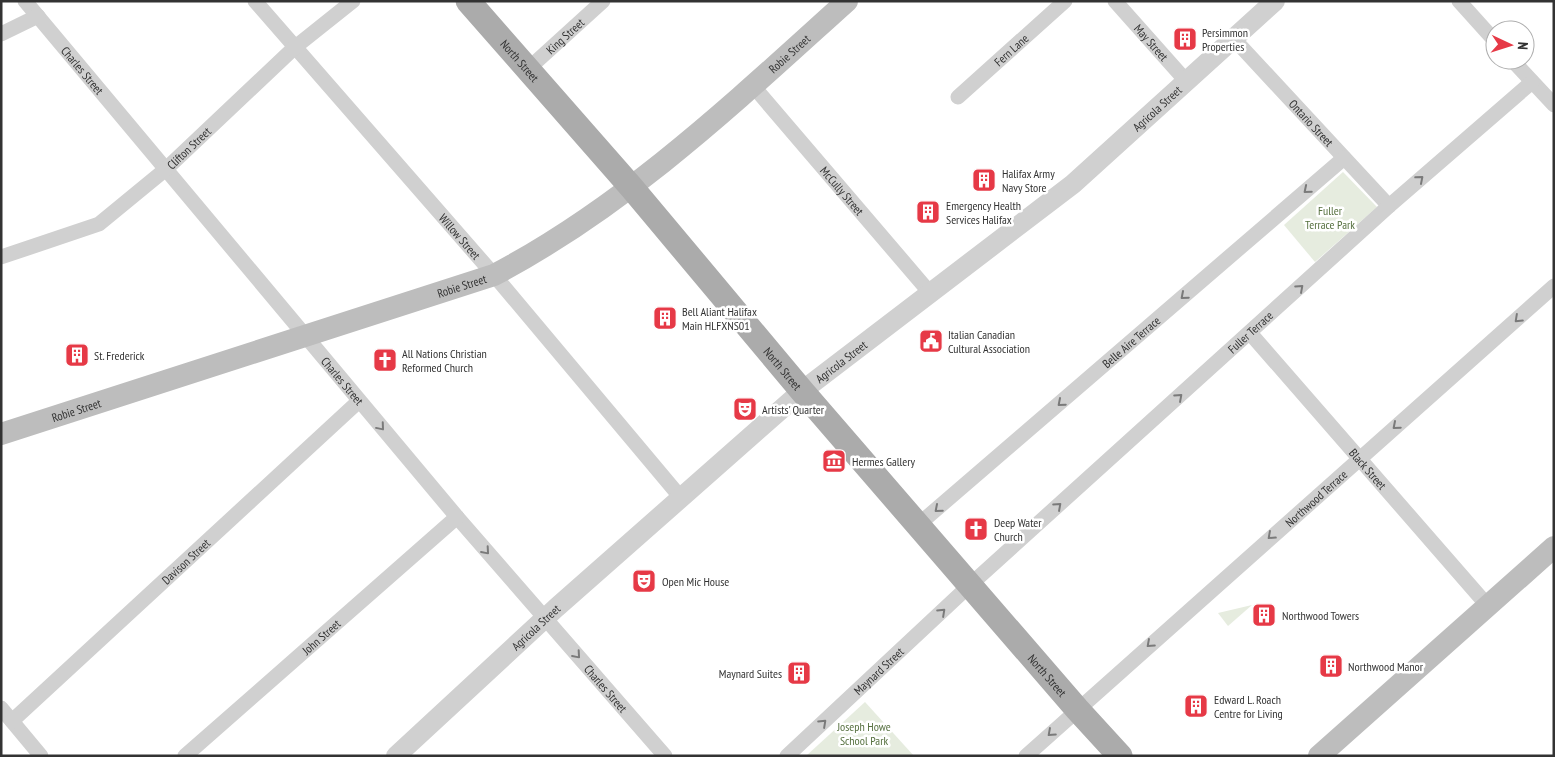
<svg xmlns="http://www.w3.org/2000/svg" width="1555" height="757" font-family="'PT Sans Narrow',sans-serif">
	<rect width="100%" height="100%" fill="#fff"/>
	<g fill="#e6ecdf">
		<path d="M1343 172 1377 207 1315 262 1284 225Z"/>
		<path d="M1252 605 1228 626 1218 613Z"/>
		<path d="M865 702 914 756H806Z"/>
	</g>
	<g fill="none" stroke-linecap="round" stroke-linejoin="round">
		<g stroke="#d0d0d0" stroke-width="15">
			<path id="s1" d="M25 1 457 517 665 756"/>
			<path id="s2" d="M255 1 494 275 682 499"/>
			<path id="s3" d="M1115 1 1187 82"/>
			<path d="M1459 1 1495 41"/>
			<path d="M1 34 38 16"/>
			<path id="s4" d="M1234 39 1389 206"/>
			<path d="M1512 60 1554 105"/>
			<path id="s5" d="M527 70 603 1"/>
			<path id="s6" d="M754 87 931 294"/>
			<path id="s7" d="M958 97 1065 1"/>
			<path id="s8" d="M1 257 99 224 166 169 294 48 353 1"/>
			<path id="s9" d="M1250 333 1487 605"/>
			<path id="s10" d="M918 525 1344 158"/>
			<path d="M1 708 41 756"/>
			<path id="s11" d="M12 721 359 401"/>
			<path id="s12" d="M185 756 457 517"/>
			<path id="s13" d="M787 756 970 585 1389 206 1532 82"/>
			<path id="s14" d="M1026 756 1554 286"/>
		</g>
		<path stroke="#d0d0d0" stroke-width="20" id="s15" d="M396 756 556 608 802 391 1073 184 1275 1"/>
		<g stroke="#bdbdbd" stroke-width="22">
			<path id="s16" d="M1 434 494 275C627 205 736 101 847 1"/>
			<path d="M1319 756 1554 547"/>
		</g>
		<path stroke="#ababab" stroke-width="25" id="s17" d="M468 1 632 188 802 391 1077 709 1120 756"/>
	</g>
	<defs><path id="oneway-chevron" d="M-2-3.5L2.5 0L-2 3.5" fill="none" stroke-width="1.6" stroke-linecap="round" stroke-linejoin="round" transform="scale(1.25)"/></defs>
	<g stroke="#7a7a7a">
		<use href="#oneway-chevron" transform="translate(1420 179) rotate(-41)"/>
		<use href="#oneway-chevron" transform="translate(1307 190) rotate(140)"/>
		<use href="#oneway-chevron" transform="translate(1300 288) rotate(-42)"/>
		<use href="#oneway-chevron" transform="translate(1184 296) rotate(139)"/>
		<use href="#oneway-chevron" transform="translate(1518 319) rotate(137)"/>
		<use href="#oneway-chevron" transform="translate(1179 397) rotate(-42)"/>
		<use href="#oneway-chevron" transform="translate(1061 403) rotate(139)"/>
		<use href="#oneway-chevron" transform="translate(1396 426) rotate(139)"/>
		<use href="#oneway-chevron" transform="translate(381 427) rotate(50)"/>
		<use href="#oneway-chevron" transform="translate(1058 506) rotate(-42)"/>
		<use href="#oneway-chevron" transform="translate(938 509) rotate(139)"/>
		<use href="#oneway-chevron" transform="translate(1271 536) rotate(138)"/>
		<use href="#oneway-chevron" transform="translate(486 551) rotate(49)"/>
		<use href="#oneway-chevron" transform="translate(942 612) rotate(-43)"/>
		<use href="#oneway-chevron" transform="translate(1150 644) rotate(138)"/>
		<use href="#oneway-chevron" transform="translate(577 655) rotate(49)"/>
		<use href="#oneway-chevron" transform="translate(823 723) rotate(-43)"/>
		<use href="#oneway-chevron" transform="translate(1051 733) rotate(138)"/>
	</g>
	<defs>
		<g id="building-square" transform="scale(1.25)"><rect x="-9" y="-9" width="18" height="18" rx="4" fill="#e63946" stroke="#fff"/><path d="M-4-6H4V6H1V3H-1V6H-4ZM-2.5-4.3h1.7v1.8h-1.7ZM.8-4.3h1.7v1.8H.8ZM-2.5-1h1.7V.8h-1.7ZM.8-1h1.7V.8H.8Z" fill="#fff"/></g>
		<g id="civic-square" transform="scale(1.25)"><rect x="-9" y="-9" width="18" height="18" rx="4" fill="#e63946" stroke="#fff"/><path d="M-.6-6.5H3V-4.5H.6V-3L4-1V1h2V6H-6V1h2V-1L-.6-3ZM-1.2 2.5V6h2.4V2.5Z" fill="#fff"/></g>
		<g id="church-square" transform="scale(1.25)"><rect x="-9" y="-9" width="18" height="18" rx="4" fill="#e63946" stroke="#fff"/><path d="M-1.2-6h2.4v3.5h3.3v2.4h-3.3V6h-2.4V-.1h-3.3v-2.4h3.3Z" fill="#fff"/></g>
		<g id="theatre-square" transform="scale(1.25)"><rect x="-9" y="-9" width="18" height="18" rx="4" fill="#e63946" stroke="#fff"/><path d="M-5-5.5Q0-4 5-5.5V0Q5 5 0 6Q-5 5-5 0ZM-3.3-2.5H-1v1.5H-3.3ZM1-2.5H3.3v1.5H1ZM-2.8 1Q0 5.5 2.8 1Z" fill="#fff"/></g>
		<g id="museum-square" transform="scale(1.25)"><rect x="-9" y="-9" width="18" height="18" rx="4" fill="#e63946" stroke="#fff"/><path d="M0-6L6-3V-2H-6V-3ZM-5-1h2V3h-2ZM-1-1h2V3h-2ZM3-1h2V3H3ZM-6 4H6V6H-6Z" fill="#fff"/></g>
	</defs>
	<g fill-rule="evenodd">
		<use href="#building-square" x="1185" y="39"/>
		<use href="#building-square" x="984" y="180"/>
		<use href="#building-square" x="928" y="212"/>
		<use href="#building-square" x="665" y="318"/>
		<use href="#civic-square" x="931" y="341"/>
		<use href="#building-square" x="77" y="355"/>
		<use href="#church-square" x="385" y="360"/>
		<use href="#theatre-square" x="745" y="409"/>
		<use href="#museum-square" x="834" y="461"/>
		<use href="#church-square" x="976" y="529"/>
		<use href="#theatre-square" x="644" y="581"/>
		<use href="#building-square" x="1264" y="615"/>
		<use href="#building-square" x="1331" y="666"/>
		<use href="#building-square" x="799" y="673"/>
		<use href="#building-square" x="1196" y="706"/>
	</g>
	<g text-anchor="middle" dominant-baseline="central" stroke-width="5" stroke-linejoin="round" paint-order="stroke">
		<g font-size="12" fill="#333" stroke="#fff" text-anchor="start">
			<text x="1202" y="32">Persimmon<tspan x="1202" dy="14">Properties</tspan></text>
			<text x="1002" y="173">Halifax Army<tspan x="1002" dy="14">Navy Store</tspan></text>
			<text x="946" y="205">Emergency Health<tspan x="946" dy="14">Services Halifax</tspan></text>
			<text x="682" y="311">Bell Aliant Halifax<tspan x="682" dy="14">Main HLFXNS01</tspan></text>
			<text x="948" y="334">Italian Canadian<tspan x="948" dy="14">Cultural Association</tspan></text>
			<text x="402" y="353">All Nations Christian<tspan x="402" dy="14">Reformed Church</tspan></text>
			<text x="94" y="355">St. Frederick</text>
			<text x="762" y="409">Artists' Quarter</text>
			<text x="852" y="461">Hermes Gallery</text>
			<text x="994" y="522">Deep Water<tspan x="994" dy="14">Church</tspan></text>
			<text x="662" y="581">Open Mic House</text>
			<text x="1282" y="615">Northwood Towers</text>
			<text x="1348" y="666">Northwood Manor</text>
			<text x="782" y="673" text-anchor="end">Maynard Suites</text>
			<text x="1214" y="699">Edward L. Roach<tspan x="1214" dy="14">Centre for Living</tspan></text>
		</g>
		<g font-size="12" fill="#333" stroke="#fff">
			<text stroke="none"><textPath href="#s5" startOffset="51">King Street</textPath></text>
			<text stroke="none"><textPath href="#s3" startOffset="55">May Street</textPath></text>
			<text stroke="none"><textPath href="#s7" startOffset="71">Fern Lane</textPath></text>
			<text stroke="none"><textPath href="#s16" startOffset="888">Robie Street</textPath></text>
			<text stroke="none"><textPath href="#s17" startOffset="79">North Street</textPath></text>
			<text stroke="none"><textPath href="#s1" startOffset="90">Charles Street</textPath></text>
			<text stroke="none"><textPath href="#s15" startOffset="1000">Agricola Street</textPath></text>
			<text stroke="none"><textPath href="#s4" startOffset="114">Ontario Street</textPath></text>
			<text stroke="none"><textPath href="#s8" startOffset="221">Clifton Street</textPath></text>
			<text stroke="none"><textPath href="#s6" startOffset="136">McCully Street</textPath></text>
			<text stroke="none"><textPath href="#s2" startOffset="312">Willow Street</textPath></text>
			<text stroke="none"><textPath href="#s16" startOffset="484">Robie Street</textPath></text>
			<text stroke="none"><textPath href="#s13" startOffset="628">Fuller Terrace</textPath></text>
			<text stroke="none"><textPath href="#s10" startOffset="281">Belle Aire Terrace</textPath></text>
			<text stroke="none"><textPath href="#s15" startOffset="595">Agricola Street</textPath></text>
			<text stroke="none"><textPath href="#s17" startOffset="484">North Street</textPath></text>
			<text stroke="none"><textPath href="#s1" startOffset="495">Charles Street</textPath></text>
			<text stroke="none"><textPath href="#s16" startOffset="79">Robie Street</textPath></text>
			<text stroke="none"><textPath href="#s9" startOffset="180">Black Street</textPath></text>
			<text stroke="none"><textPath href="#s14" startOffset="388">Northwood Terrace</textPath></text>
			<text stroke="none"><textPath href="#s11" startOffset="236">Davison Street</textPath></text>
			<text stroke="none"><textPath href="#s15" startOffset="190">Agricola Street</textPath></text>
			<text stroke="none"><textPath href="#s12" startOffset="181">John Street</textPath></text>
			<text stroke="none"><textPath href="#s13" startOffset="125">Maynard Street</textPath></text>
			<text stroke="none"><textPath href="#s17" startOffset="889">North Street</textPath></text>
			<text stroke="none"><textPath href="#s1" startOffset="900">Charles Street</textPath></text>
		</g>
		<g font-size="12" fill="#56703f" stroke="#fff">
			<text x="1330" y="210">Fuller<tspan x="1330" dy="14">Terrace Park</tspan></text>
			<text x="864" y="726">Joseph Howe<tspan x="864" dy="14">School Park</tspan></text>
		</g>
	</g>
	<rect width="1555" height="757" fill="none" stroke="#333333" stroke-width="5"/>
	<g transform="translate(1510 45) rotate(94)"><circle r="24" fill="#ffffff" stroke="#adadad"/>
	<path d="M0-4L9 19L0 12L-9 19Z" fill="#e63946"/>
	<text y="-8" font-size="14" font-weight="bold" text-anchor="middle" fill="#333333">N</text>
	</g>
</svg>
